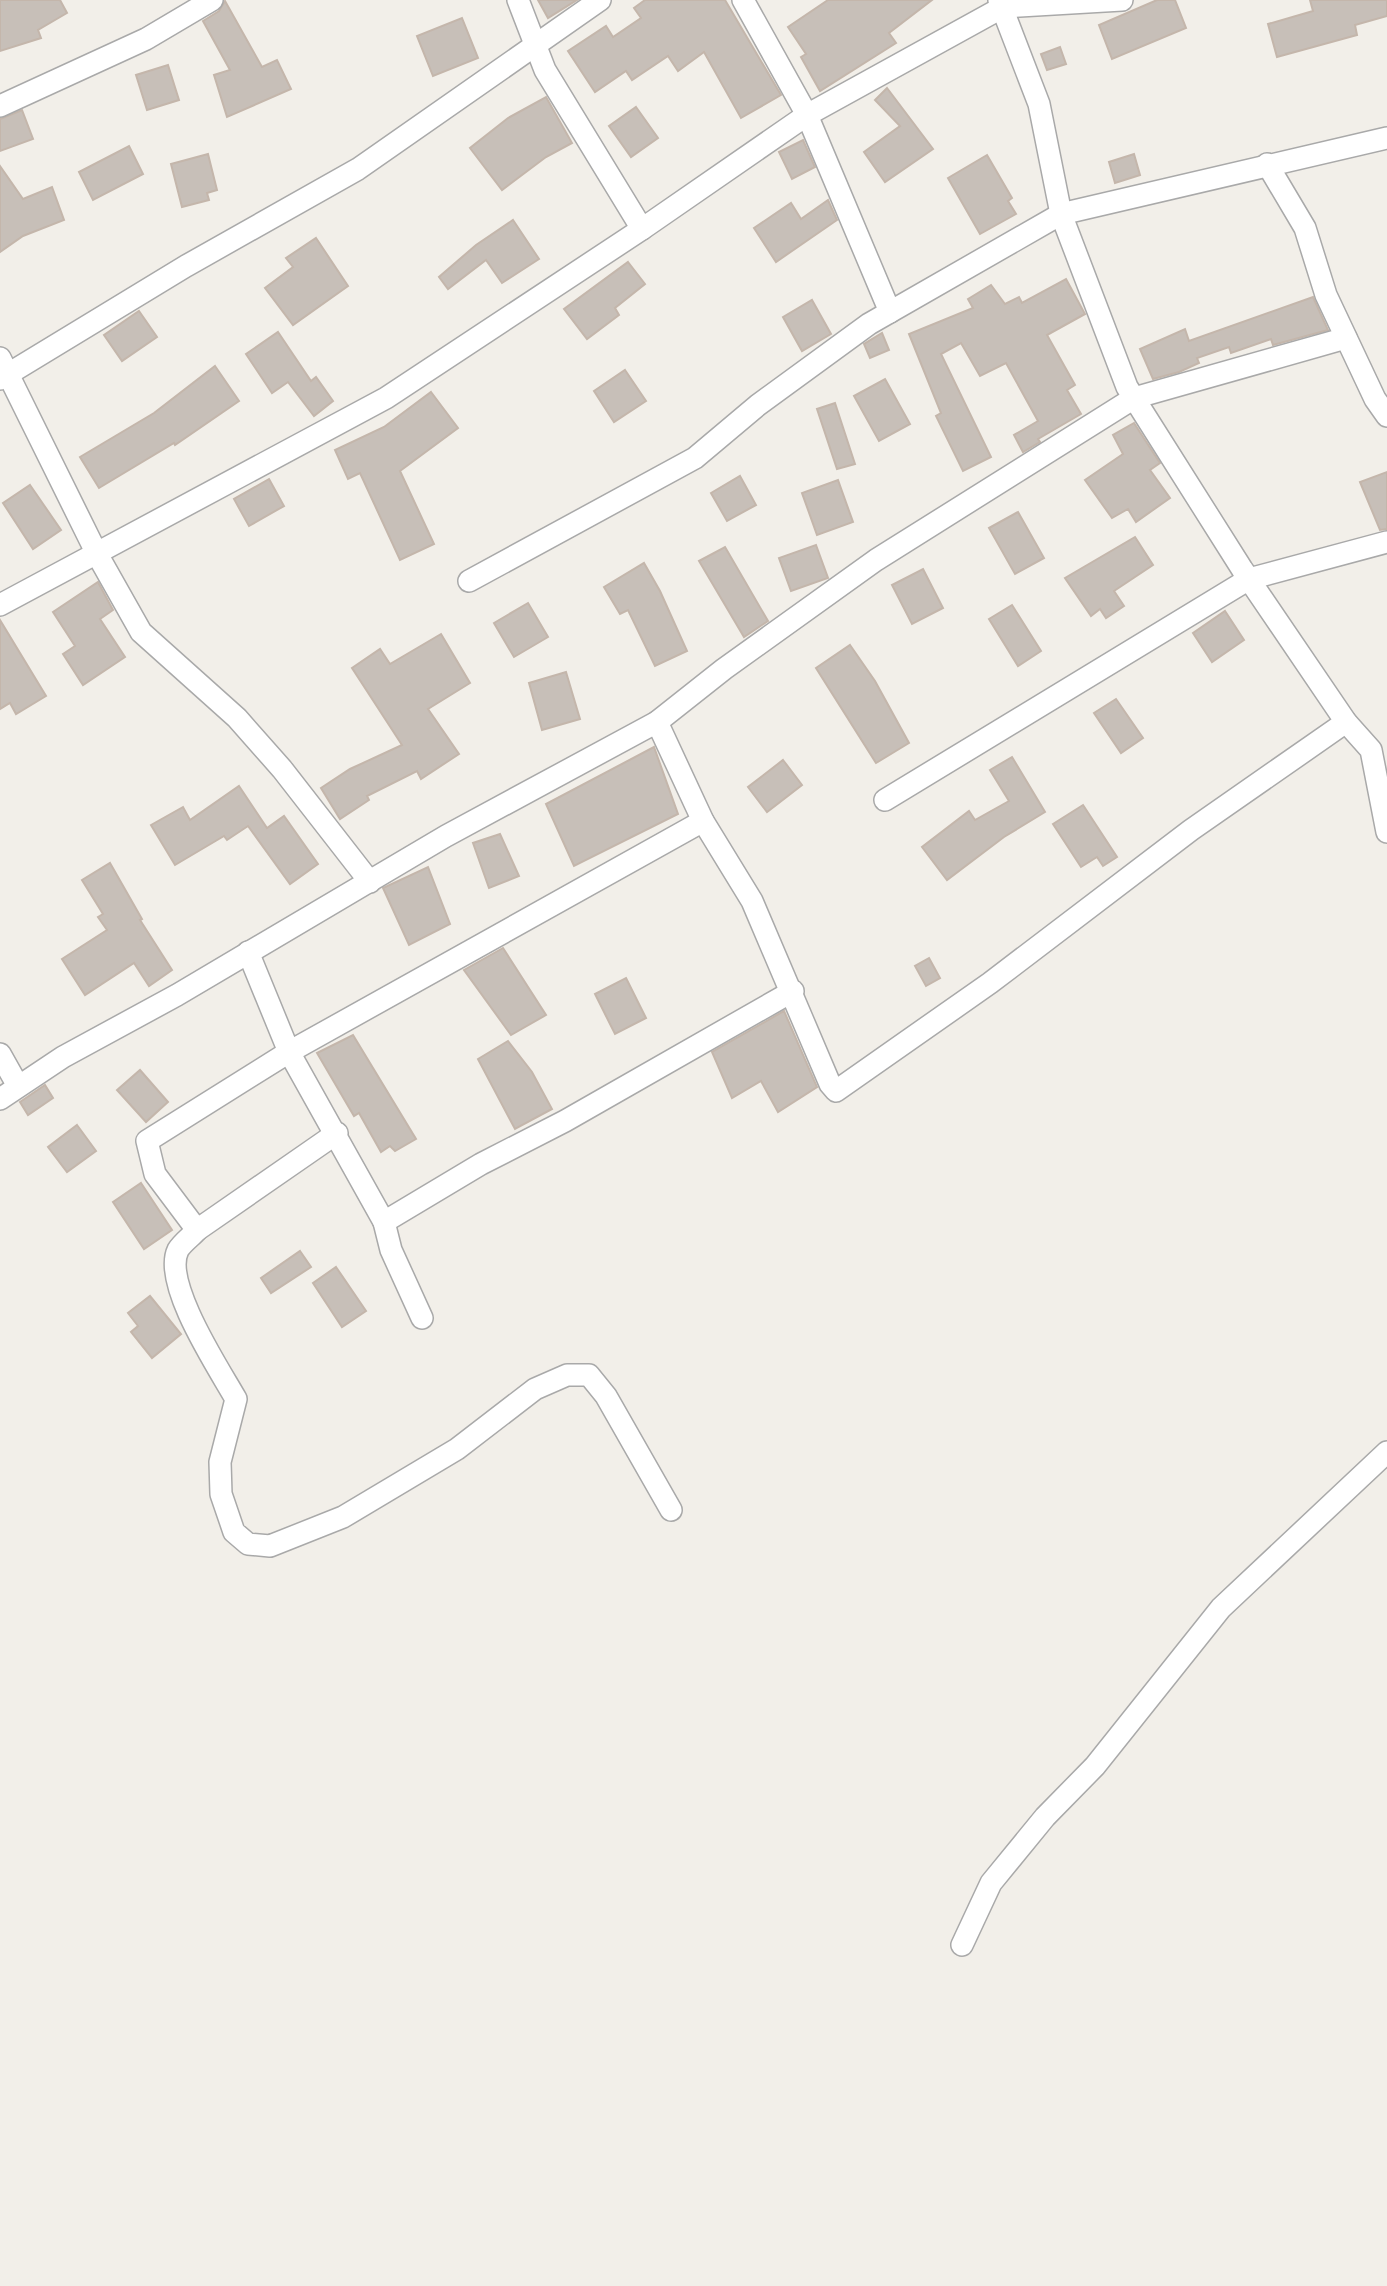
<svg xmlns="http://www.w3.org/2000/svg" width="1387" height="2286" font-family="'IBM Plex Sans',sans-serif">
	<rect width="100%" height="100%" fill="#f2efe9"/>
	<g fill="#c7bfb8" stroke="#c4b6ab" stroke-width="2">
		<path d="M0 0H60L67 13 38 30 41 38 0 51Z"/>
		<path d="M538 0H577L548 18Z"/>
		<path d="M645 0H725L781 95 741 118 704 52 678 71 668 56 632 80 626 71 595 92 568 51 606 26 613 37 641 18 634 8Z"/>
		<path d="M828 0H932L889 33 896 43 820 91 801 57 806 54 788 27Z"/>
		<path d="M1157 0H1175L1186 28 1112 59 1099 25Z"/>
		<path d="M1310 0H1387V16L1355 25 1357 35 1277 57 1268 24 1313 11Z"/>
		<path d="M225 1 262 67 277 60 291 89 227 117 214 75 230 70 203 21 219 11Z"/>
		<path d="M462 18 478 58 433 76 417 36Z"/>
		<path d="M1060 47 1066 64 1047 70 1041 54Z"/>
		<path d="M168 65 179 100 147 110 136 75Z"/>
		<path d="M887 88 933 149 885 182 864 152 900 126 875 100Z"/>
		<path d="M546 97 572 143 546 157 502 190 470 148 508 118Z"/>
		<path d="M636 107 658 138 631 157 609 126Z"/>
		<path d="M22 110 33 139 0 151V119Z"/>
		<path d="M803 140 815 167 792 179 779 152Z"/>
		<path d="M129 146 143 174 93 200 79 172Z"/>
		<path d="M208 154 217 190 207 193 209 200 182 207 171 164Z"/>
		<path d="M1134 154 1140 175 1115 183 1109 162Z"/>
		<path d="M987 155 1012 198 1008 201 1016 214 980 234 948 178Z"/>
		<path d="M0 166 23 199 52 187 64 220 23 236 0 252Z"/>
		<path d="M828 200 837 220 776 262 754 228 791 203 801 219Z"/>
		<path d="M513 220 539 259 502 283 486 260 448 289 439 277 476 245Z"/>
		<path d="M316 238 348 286 293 325 265 288 293 267 286 258Z"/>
		<path d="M628 262 645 284 615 308 619 315 587 339 564 309Z"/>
		<path d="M1066 279 1085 314 1047 335 1075 385 1067 390 1081 414 1038 439 1040 442 1023 452 1014 435 1038 421 1006 363 980 376 961 343 941 354 991 457 963 471 936 416 941 413 909 334 973 308 968 299 991 285 1005 304 1019 297 1022 303Z"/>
		<path d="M1313 297 1328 330 1273 345 1271 339 1231 353 1229 347 1197 358 1199 363 1179 372 1153 379 1140 349 1185 329 1189 341Z"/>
		<path d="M812 300 831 334 802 351 783 317Z"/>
		<path d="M139 311 157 337 122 361 104 335Z"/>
		<path d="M278 332 311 381 316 377 333 401 314 416 288 382 272 393 246 354Z"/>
		<path d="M882 333 889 350 870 358 864 344Z"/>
		<path d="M215 366 239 401 175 445 174 443 99 488 80 457 154 413Z"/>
		<path d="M625 370 646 401 614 422 594 391Z"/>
		<path d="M885 379 910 424 879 441 854 396Z"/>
		<path d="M431 392 458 428 400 471 434 544 400 560 360 473 348 479 335 450 384 427Z"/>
		<path d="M835 403 855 464 837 469 817 409Z"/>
		<path d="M1134 423 1160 463 1150 470 1170 498 1136 522 1128 509 1112 518 1085 480 1123 454 1113 435Z"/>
		<path d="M1387 472V529L1380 530 1360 482Z"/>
		<path d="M740 476 756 505 727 521 711 493Z"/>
		<path d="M269 479 284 506 249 526 234 499Z"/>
		<path d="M838 480 853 522 817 535 802 493Z"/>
		<path d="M30 485 61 530 33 549 3 503Z"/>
		<path d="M1018 512 1044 558 1015 574 989 528Z"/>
		<path d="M1135 537 1153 565 1114 591 1124 606 1106 618 1100 609 1091 616 1065 578Z"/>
		<path d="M816 545 828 578 791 591 779 558Z"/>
		<path d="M725 547 768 621 744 637 699 561Z"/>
		<path d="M644 563 660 591 687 651 655 666 628 610 620 614 604 587Z"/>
		<path d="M923 569 943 608 912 624 892 585Z"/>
		<path d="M98 582 113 610 100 619 125 657 83 685 63 654 75 646 53 612Z"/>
		<path d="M528 603 548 637 514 657 494 623Z"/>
		<path d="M1012 605 1041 651 1018 666 989 619Z"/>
		<path d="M1225 611 1244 640 1212 662 1193 633Z"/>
		<path d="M0 620 46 696 16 714 10 703 0 709Z"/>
		<path d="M441 634 470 683 428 709 459 754 421 779 417 771 367 796 369 800 340 819 321 788 350 769 402 745 352 668 380 649 390 664Z"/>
		<path d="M850 645 875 681 909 743 876 763 816 668Z"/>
		<path d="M566 672 580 719 542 730 529 683Z"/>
		<path d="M1116 699 1143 738 1121 753 1094 713Z"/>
		<path d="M654 747 678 814 574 866 546 804Z"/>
		<path d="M1012 757 1045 812 1004 837 947 880 922 847 969 811 975 820 1009 801 990 770Z"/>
		<path d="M783 760 802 785 767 812 748 787Z"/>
		<path d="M239 786 267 828 284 816 318 864 290 884 248 826 227 840 224 836 175 865 151 825 183 807 190 820Z"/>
		<path d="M1083 805 1117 857 1103 866 1097 857 1081 867 1053 824Z"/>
		<path d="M500 834 519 876 489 888 473 843Z"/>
		<path d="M110 863 142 919 140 920 172 970 149 986 134 963 85 995 62 959 107 930 98 917 103 914 82 880Z"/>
		<path d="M428 867 450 924 409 945 383 888Z"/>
		<path d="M503 948 546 1015 511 1035 464 970Z"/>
		<path d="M929 958 940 978 926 986 915 966Z"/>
		<path d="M626 978 646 1018 615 1034 595 994Z"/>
		<path d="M784 1011 817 1087 778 1112 761 1081 732 1098 712 1052Z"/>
		<path d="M353 1035 416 1139 395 1151 390 1146 381 1152 359 1113 354 1116 317 1053Z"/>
		<path d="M508 1041 532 1072 552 1109 515 1129 478 1059Z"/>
		<path d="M140 1070 168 1102 146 1122 117 1090Z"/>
		<path d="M45 1085 53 1098 28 1115 20 1102Z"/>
		<path d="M77 1125 96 1151 67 1172 48 1147Z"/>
		<path d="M141 1183 172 1230 144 1249 113 1202Z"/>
		<path d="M300 1251 311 1267 271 1293 261 1278Z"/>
		<path d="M336 1267 366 1311 342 1327 313 1283Z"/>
		<path d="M150 1296 181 1334 152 1358 131 1332 138 1326 128 1313Z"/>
	</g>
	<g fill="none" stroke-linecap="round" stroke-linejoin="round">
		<g stroke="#a9a9a9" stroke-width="24">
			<g id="minor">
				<path d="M518 0 545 70 642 229 807 115 1003 7 1122 0"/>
				<path d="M743 0 807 115 890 312"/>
				<path d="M999 0 1039 104 1061 214 1127 387 1242 569 1346 722 1371 750 1387 832"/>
				<path d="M0 106 146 39 212 0"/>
				<path d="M1267 164 1305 228 1326 295 1375 399 1387 416"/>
				<path d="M0 358 97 554 141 632 237 718 282 769 370 882"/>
				<path d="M0 379 186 266 358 169 600 0"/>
				<path d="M469 581 695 458 758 405 869 324 1061 214 1387 138"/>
				<path d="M0 605 386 398 642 229"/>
				<path d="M657 722 703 821 752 901 830 1084 836 1091 990 983 1191 830 1346 722"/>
				<path d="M885 800 1249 579 1387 542"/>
				<path d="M248 952 289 1052 384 1222 481 1164 565 1121 793 991"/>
				<path d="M0 1054 18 1086"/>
				<path d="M0 1099 63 1057 177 995 446 836 657 722 724 669 876 560 1134 398 1346 338"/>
				<path d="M337 1133 197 1230 155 1174 147 1141 289 1052 703 821"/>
				<path d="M384 1222 391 1250 422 1318"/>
				<path d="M197 1230C192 1236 182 1243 178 1250 162 1283 219 1369 236 1399L220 1462 221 1494 234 1532 248 1544 270 1546 343 1517 457 1449 535 1389 567 1375H589L606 1396 671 1510"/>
				<path d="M962 1945 991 1883 1045 1817 1095 1766 1221 1608 1387 1452"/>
			</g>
		</g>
		<use href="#minor" stroke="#fff" stroke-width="21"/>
	</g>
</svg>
